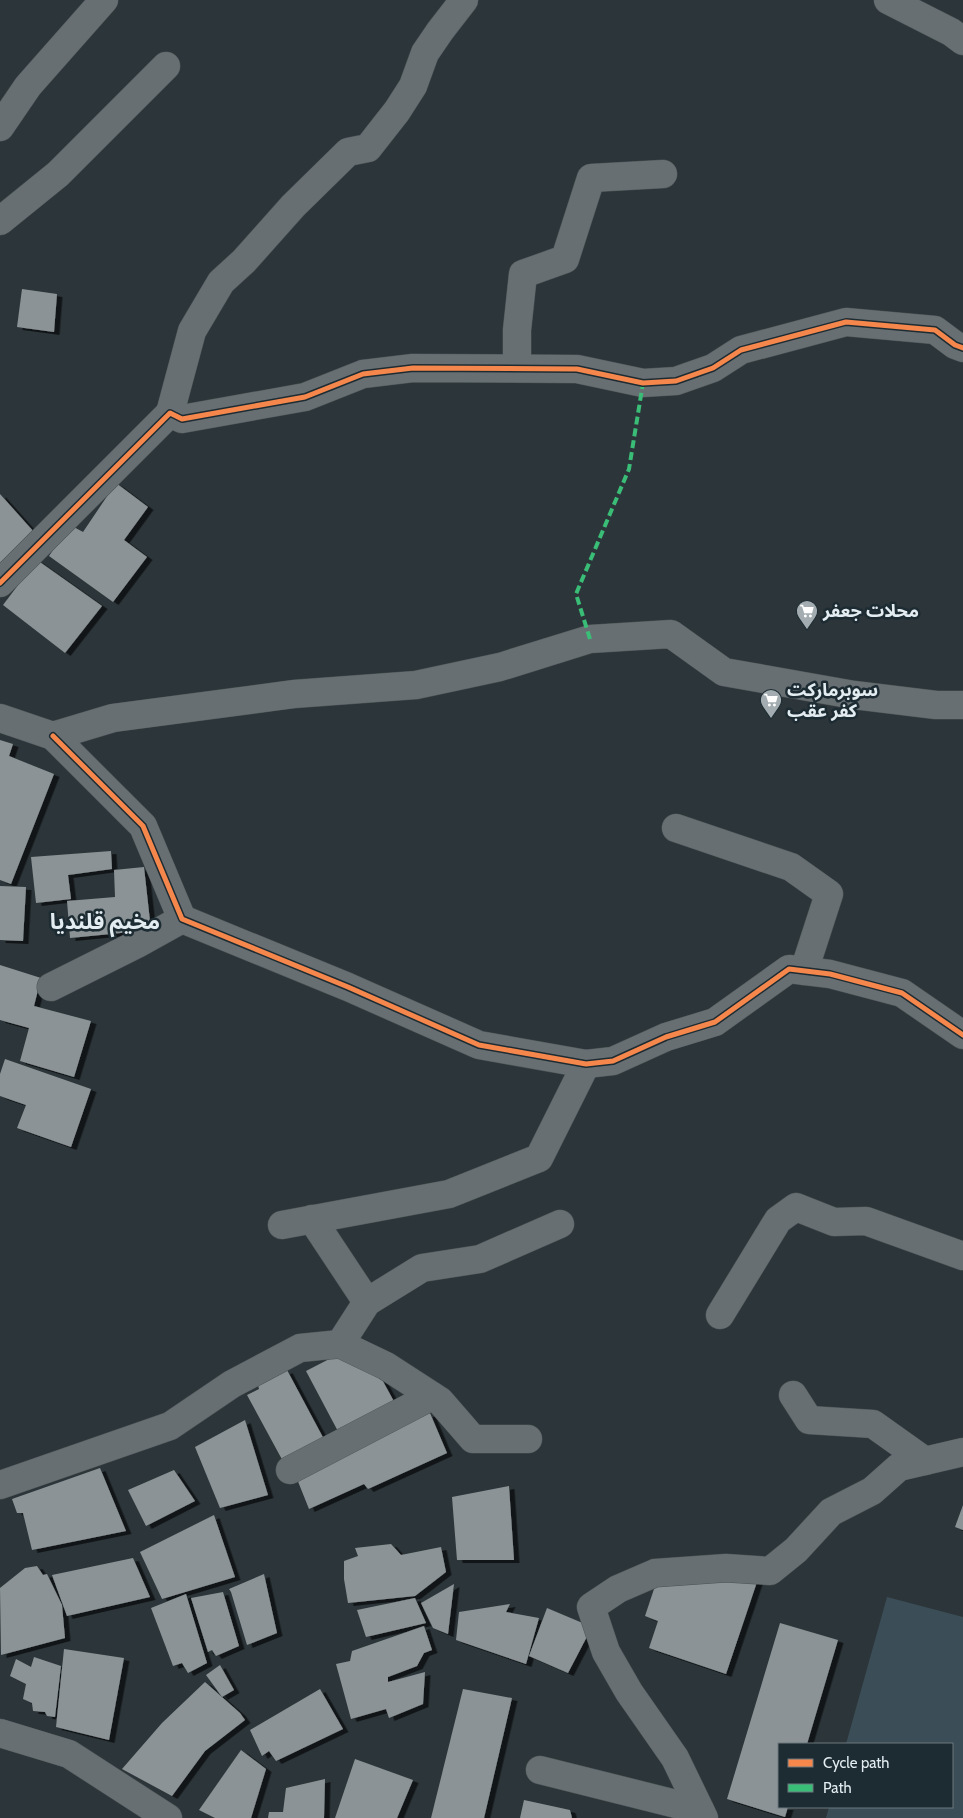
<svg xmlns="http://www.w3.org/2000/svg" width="963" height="1818" font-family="Cabin,'Noto Sans Arabic',sans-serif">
	<defs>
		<filter id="shadow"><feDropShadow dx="5.5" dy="3" stdDeviation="0" flood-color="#0009"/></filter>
	</defs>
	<rect width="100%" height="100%" fill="#2c3539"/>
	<path fill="#3b4d56" d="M887 1597 963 1617V1818H826L829 1807H952V1744H846Z"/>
	<g fill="#8b9396" filter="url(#shadow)">
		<path d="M22 289 57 294 54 332 17 327Z"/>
		<path d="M116 483 148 507 124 540 147 557 113 602 49 556 70 525 83 532Z"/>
		<path d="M0 494 34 532 0 572Z"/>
		<path d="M37 560 102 606 65 653 3 605Z"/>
		<path d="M0 740 13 744 9 756 54 774 11 884 0 880Z"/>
		<path d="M111 851 112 869 68 875 71 899 36 903 31 857Z"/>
		<path d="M144 867 151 930 70 938 67 901 115 897 114 870Z"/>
		<path d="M0 886 26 887 23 941 0 940Z"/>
		<path d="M0 965 41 978 34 1006 91 1021 74 1077 20 1061 29 1028 0 1020Z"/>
		<path d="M5 1059 91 1089 71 1147 17 1128 26 1105 0 1096V1074Z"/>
		<path d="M337 1355 379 1374 397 1407 341 1437 306 1371Z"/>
		<path d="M287 1370 326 1443 285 1465 247 1395 259 1389 258 1385Z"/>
		<path d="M430 1413 447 1453 368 1489 364 1484 309 1509 295 1474Z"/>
		<path d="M245 1420 268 1495 220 1508 195 1447Z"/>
		<path d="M100 1468 126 1531 32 1550 23 1513H17L12 1499Z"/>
		<path d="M174 1470 195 1501 146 1526 128 1490Z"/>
		<path d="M509 1486 514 1560H457L452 1497Z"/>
		<path d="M963 1505V1530L955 1527Z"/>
		<path d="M214 1515 235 1577 162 1599 140 1552Z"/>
		<path d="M391 1544 401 1555 441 1547 446 1572 415 1596 348 1603 344 1579V1561L358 1556 355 1548Z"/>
		<path d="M133 1558 150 1597 67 1616 52 1575Z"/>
		<path d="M37 1566 43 1575 47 1574 62 1605 65 1638 1 1655 0 1588 25 1568Z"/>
		<path d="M727 1572 757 1582 726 1674 649 1648 658 1621 645 1616 656 1583Z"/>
		<path d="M264 1574 277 1633 247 1645 231 1592 229 1589Z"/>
		<path d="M454 1584 448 1634 433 1628 421 1603Z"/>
		<path d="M223 1592 239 1646 216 1656 212 1650 208 1652 191 1598Z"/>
		<path d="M186 1594 207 1663 188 1673 182 1663 173 1666 151 1608Z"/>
		<path d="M415 1598 426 1623 366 1637 357 1610Z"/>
		<path d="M510 1604 506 1612 539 1618 526 1664 456 1640 459 1612Z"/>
		<path d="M547 1608 592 1627 568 1673 529 1656Z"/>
		<path d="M780 1623 838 1640 807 1744H779V1807H788L785 1817 727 1799Z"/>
		<path d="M424 1626 432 1650 424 1653 417 1666 388 1677V1682L425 1672 423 1704 389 1718 386 1709 351 1719 336 1664 350 1661 352 1651Z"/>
		<path d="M64 1649 124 1658 109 1740 56 1727Z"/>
		<path d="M34 1657 61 1666 55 1717 47 1716 45 1712 33 1711 32 1703 23 1699 26 1684 10 1676 16 1659 31 1667Z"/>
		<path d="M220 1665 234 1690 222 1697 206 1675Z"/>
		<path d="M205 1682 240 1713 245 1720 205 1751 172 1796 122 1769 162 1723Z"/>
		<path d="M320 1689 343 1729 276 1761 269 1751 262 1756 250 1730Z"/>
		<path d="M463 1689 512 1698 484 1818H431Z"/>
		<path d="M241 1750 266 1769 251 1818H215L199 1810Z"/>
		<path d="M355 1759 413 1780 397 1818H335Z"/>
		<path d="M325 1779 324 1818H268L269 1812H283L286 1788Z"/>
		<path d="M524 1800 570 1810 572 1818H520Z"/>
	</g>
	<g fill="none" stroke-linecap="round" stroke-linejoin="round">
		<g stroke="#4b5356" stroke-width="29">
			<g id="minor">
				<path d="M888 0 951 32 963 41"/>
				<path d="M0 127 28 86 104 0"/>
				<path d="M0 221 58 174 166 66"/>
				<path d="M517 368V330L523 274 565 259 591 178 663 174"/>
				<path d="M170 413 192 331 221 282 244 261 293 206 348 152 368 148 397 111 413 86 425 53 440 31 464 0"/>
				<path d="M0 583 170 413 182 419 305 397 363 374 413 368 577 369 643 383 676 381 713 368 741 350 846 322 935 330 955 345 963 348"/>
				<path d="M0 718 53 736 113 718 294 694 416 685 500 667 590 639 671 634 724 672 854 695 936 705H963"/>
				<path d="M53 736 143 826 182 919 348 987 479 1045 586 1064 613 1061 666 1037 715 1022 789 969 830 974 902 993 963 1035"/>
				<path d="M676 828 791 867 829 894 804 971"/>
				<path d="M51 987 137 944 182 919"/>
				<path d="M312 1219 367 1302"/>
				<path d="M282 1225 449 1194 539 1158 586 1064"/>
				<path d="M720 1315 778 1220 796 1207 834 1222 866 1221 963 1256"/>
				<path d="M340 1344 367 1302 422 1268 480 1259 560 1224"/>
				<path d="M793 1395 809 1420 873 1424 925 1461"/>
				<path d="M290 1470 432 1396"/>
				<path d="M0 1485 170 1426 232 1384 300 1348 340 1344 386 1366 440 1401 473 1439H528"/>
				<path d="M0 1733 69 1754 168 1818"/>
				<path d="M540 1770 700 1810"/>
				<path d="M704 1818 675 1758 629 1692 606 1652 591 1607 618 1589 655 1573 726 1568 770 1571 796 1550 831 1512 872 1491 899 1467 963 1452"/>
			</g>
		</g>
		<use href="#minor" stroke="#686f73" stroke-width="28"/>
		<path stroke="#3abd76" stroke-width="4" stroke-dasharray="8 4" stroke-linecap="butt" d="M590 639 576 594 629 469 643 383"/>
		<g stroke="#1d2c33" stroke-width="8">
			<g id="cycleway">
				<path d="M0 583 170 413 182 419 305 397 363 374 413 368 577 369 643 383 676 381 713 368 741 350 846 322 935 330 955 345 963 348"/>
				<path d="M53 736 143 826 182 919 348 987 479 1045 586 1064 613 1061 666 1037 715 1022 789 969 830 974 902 993 963 1035"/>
			</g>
		</g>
		<use href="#cycleway" stroke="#f5874c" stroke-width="5"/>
	</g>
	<defs>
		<g id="supermarket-pin" transform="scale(1.125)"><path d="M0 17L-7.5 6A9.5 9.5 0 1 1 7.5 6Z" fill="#a3adb1" stroke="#1d2c33"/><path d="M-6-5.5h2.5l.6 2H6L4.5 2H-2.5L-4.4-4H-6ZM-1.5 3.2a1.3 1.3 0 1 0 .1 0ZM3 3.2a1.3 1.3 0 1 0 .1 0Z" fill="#fff"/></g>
	</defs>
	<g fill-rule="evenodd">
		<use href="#supermarket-pin" x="807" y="611"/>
		<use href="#supermarket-pin" x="771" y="700"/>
	</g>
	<g text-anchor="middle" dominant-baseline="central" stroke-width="5" stroke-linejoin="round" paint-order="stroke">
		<g font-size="18" font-weight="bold" fill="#e3edf1" stroke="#1d2c33" text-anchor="start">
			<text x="823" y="611">محلات جعفر</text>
			<text x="787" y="690">سوبرماركت<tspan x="787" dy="21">كفر عقب</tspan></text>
		</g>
		<g font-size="22" font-weight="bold" fill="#e3edf1" stroke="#1d2c33">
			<text x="105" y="921">مخيم قلنديا</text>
		</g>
	</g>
	<rect x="778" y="1743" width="175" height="65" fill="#1d2c33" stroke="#6c797f"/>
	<rect x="788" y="1759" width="25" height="8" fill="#f5874c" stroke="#6c797f"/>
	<text x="823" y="1768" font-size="15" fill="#e3edf1">Cycle path</text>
	<rect x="788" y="1784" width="25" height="8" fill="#3abd76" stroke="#6c797f"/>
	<text x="823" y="1793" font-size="15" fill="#e3edf1">Path</text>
</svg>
